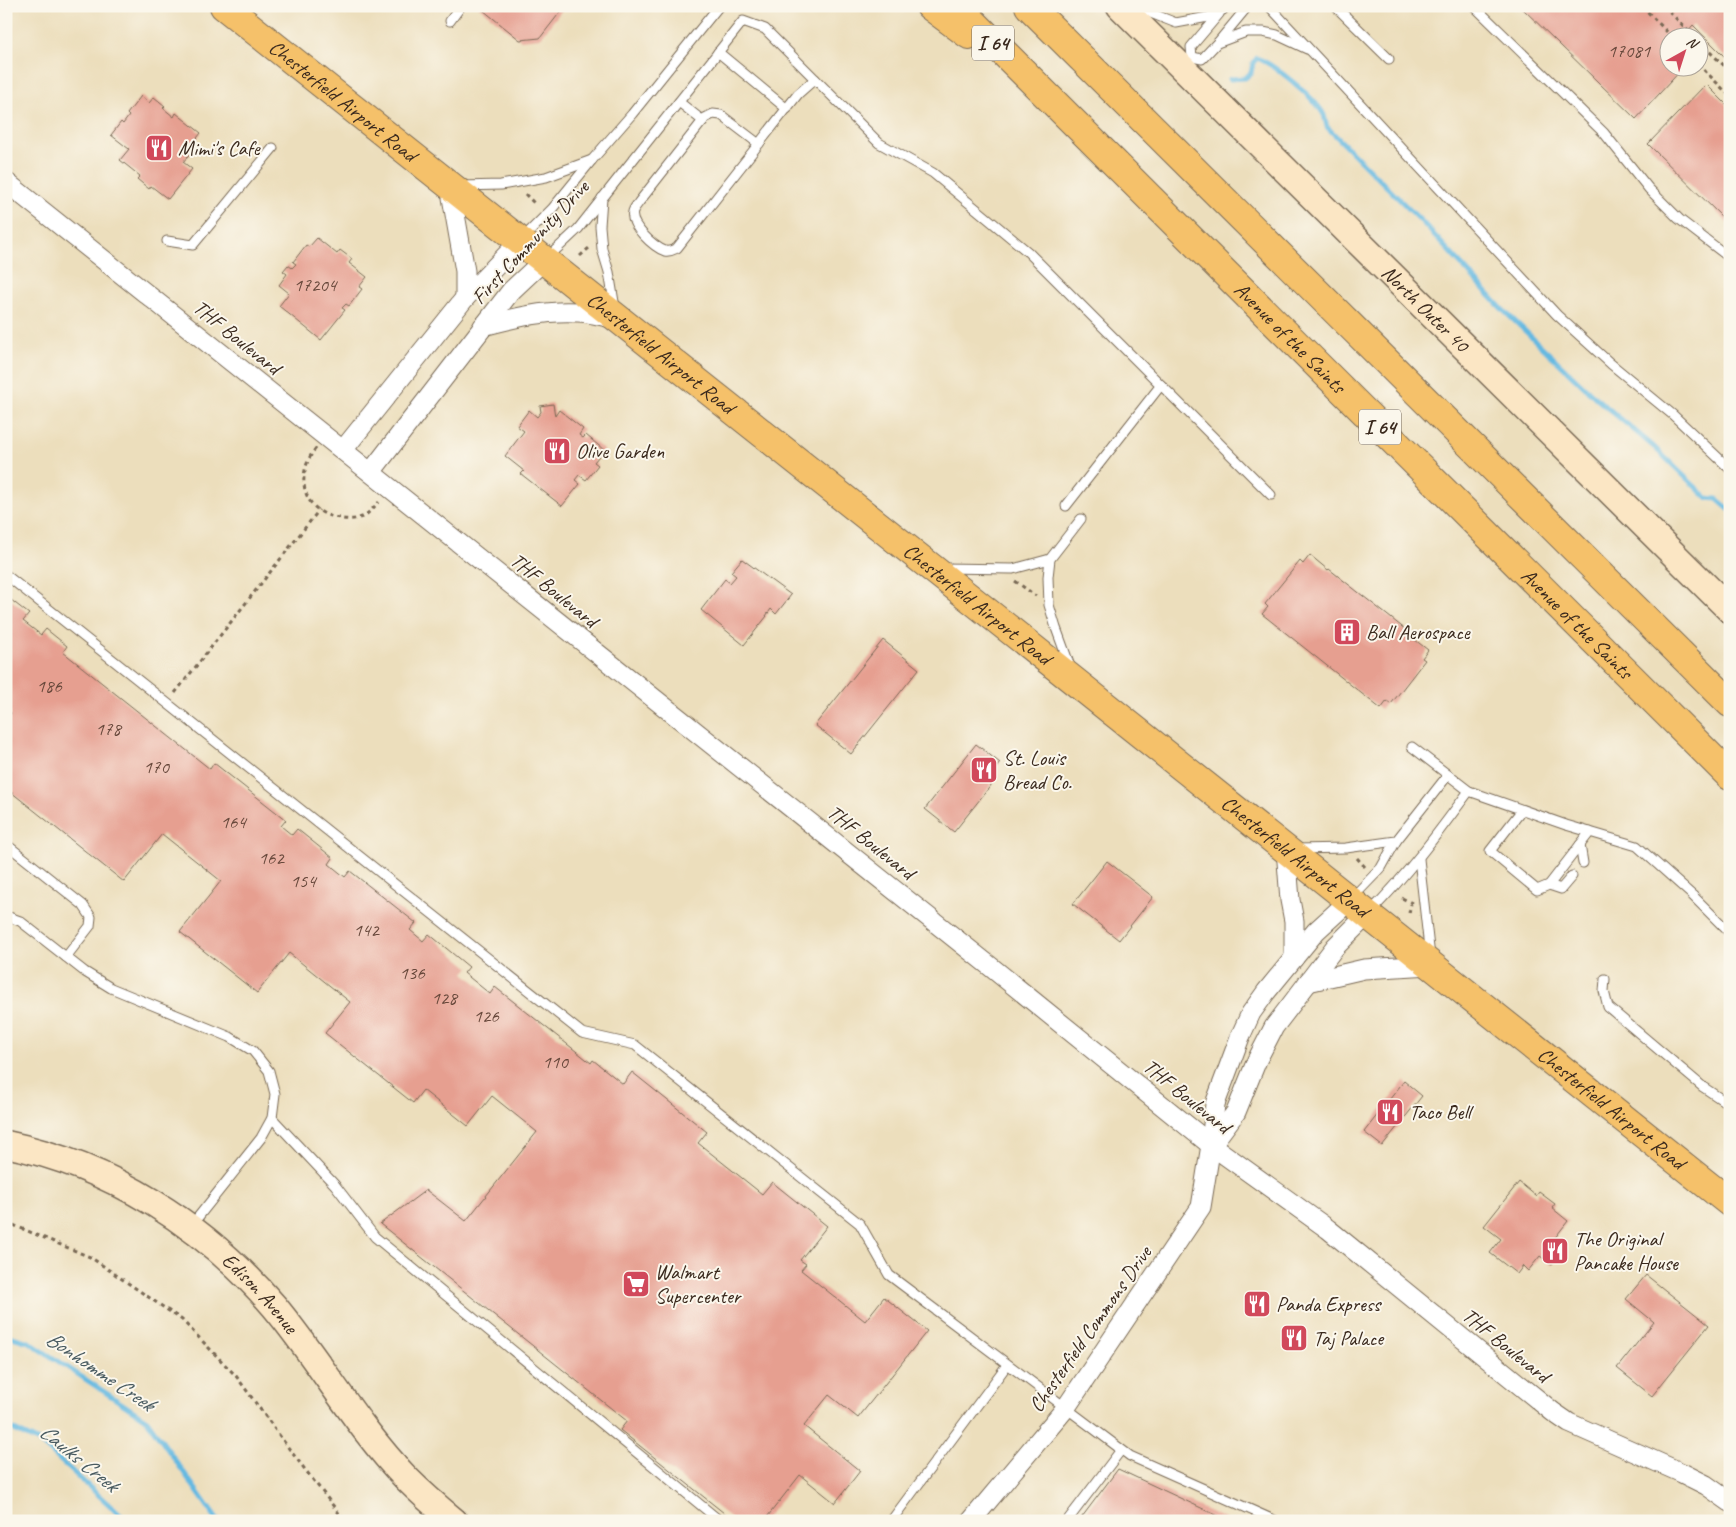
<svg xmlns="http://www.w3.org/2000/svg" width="1736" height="1527" font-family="Caveat,sans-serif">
	<rect width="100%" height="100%" fill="#fbf7ec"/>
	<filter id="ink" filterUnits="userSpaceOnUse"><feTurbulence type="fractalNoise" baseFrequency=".02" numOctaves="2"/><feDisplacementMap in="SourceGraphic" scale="10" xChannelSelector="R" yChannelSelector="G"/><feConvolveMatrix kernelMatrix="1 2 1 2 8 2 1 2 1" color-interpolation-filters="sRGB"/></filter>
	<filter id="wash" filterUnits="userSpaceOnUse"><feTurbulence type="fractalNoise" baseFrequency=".0096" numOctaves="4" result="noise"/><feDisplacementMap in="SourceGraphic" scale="20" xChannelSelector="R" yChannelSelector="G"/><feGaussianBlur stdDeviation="1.12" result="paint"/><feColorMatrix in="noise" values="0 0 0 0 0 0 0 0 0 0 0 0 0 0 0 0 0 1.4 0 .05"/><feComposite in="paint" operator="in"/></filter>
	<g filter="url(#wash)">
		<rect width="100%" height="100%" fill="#ecdebc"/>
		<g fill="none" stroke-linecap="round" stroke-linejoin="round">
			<g stroke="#65b9e1" stroke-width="5">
				<path d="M1230 79 1245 78 1251 73 1253 63 1257 58C1274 64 1316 99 1324 115 1325 119 1326 123 1327 127L1423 223 1503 310 1597 399 1654 447 1707 498 1717 499 1730 510"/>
				<path d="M1730 554 1728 562 1730 566"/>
				<path d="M6 1335 29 1342 147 1420 218 1521"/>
				<path d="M6 1426 41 1443 127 1521"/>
			</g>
		</g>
		<g id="blocks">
			<g fill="#e69f90">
				<path d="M478 6H565L540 38 520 40Z"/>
				<path d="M1520 6H1730V62L1693 25 1682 38H1668V68H1683L1636 119Z"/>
				<path d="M1706 84 1730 108V222L1728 223 1648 144Z"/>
				<path d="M141 96 149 103 154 97 165 106 163 108 174 117 176 113 201 133 190 147 193 150 183 162 192 169 168 199 151 186 149 189 137 179 140 176 120 160 129 149 111 135 121 122 123 124 129 116 127 114Z"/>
				<path d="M317 238 337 254 340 250 352 259 349 263 367 277 359 287 362 289 349 306 346 304 342 308 345 310 321 340 279 306 289 293 279 285 287 274 283 271 288 265 292 268 296 264 293 262 306 245 309 247Z"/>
				<path d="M553 404 555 416 559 410 583 429 579 435 583 438 586 435 604 450 594 462 598 465 586 480 579 475 575 480 580 484 562 506 521 474 524 471 505 456 524 431 517 426 529 410 537 417 541 412 540 406Z"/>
				<path d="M1310 555 1328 570 1329 569 1411 634 1410 636 1428 650 1422 658 1425 660 1391 704 1387 701 1381 709 1262 614 1268 607 1265 604 1300 561 1303 564Z"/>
				<path d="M742 559 791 595 776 614 771 609 766 616H767L744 645 701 610 725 579 730 583 736 576 731 572Z"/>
				<path d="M6 596 29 614 23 621 41 635 46 629 67 646 63 652 210 769 214 763 286 820 281 826 292 835 297 829 333 858 329 864 345 877 350 871 416 923 410 930 423 941 429 934 469 967 464 973 490 994 495 987 591 1063 593 1060 623 1084 632 1072 707 1132 698 1143 762 1194 772 1182 827 1226 800 1260 806 1264 801 1270 865 1321 884 1297 927 1331 858 1418 829 1395 804 1426 860 1471 835 1503 800 1475 764 1521H734L620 1430 627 1421 380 1224 426 1190 466 1221 537 1132 492 1096 468 1126 423 1090 413 1103 325 1033 350 1002 289 953 257 993 180 932 221 881 162 834 124 882 6 788V719L11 713 6 710Z"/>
				<path d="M883 640 919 669 851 754 815 725Z"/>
				<path d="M976 744 1000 763 986 780 992 784 954 832 925 809Z"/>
				<path d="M1107 861 1153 897 1119 940 1073 904Z"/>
				<path d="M1404 1081 1422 1096 1382 1146 1364 1132Z"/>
				<path d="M1519 1182 1536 1196 1539 1192 1555 1204 1552 1208 1568 1221 1554 1239 1566 1248 1552 1265 1540 1256 1528 1271 1523 1266 1517 1274 1490 1253 1501 1239 1484 1226Z"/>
				<path d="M1646 1275 1709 1325 1652 1396 1617 1368 1654 1322 1626 1299Z"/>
				<path d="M1118 1469 1229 1521H1079Z"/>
			</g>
		</g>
	</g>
	<g filter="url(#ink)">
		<use href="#blocks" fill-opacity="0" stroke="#796955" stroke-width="1"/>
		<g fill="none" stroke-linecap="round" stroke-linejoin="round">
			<g stroke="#796955" stroke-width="11">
				<g id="lane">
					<path d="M1133 6 1176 23 1208 17 1223 10"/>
					<path d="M1269 6 1557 315 1611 364 1673 415 1730 469"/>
					<path d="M1335 6 1389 59"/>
					<path d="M1474 6 1604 133 1649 189 1679 219 1730 258"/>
					<path d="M450 21 461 6"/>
					<path d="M1219 41 1248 6"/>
					<path d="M718 52 787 109"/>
					<path d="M1192 57 1202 59 1217 43 1246 32H1263L1277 35 1307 49"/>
					<path d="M1188 62 1192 57 1191 47 1219 14"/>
					<path d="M679 102 703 121"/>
					<path d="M759 144 721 115 713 114 705 118 639 202C637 205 633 209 633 212 629 225 654 247 665 251 670 252 673 250 677 248L798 94 815 79"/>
					<path d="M461 186 501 185 546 177 592 160"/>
					<path d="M602 198 600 226 602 249 609 272 615 308"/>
					<path d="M523 238 552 209 592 160 632 114 719 6"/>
					<path d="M167 241 193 245 273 148"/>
					<path d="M547 258 578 229 743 21 765 29 879 143 933 173 1028 252 1271 495"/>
					<path d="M1066 506 1161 385"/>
					<path d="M942 568 1013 569 1050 559"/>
					<path d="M6 575 582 1033 635 1045 860 1224 889 1275 1130 1456 1276 1521"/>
					<path d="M1071 669 1056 628 1049 605 1048 577 1050 559 1081 519"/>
					<path d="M1412 747 1469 791 1566 825 1637 846 1692 895 1730 933"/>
					<path d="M1522 810 1490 851 1537 890 1549 885 1590 832"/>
					<path d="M6 844 83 905 91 917 90 926 66 957"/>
					<path d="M1580 845 1583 863"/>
					<path d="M1296 849 1346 848 1396 841"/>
					<path d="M1419 859 1430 957"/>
					<path d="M1549 885 1561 889 1572 876"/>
					<path d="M1352 898 1381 868 1396 841 1448 775"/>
					<path d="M1370 912C1407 875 1438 833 1469 791"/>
					<path d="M6 916 20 921 85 972 111 988 230 1037 253 1051 269 1071 275 1094 272 1118 261 1138 191 1226"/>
					<path d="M1605 979 1604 991 1608 1007 1703 1087 1730 1105"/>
					<path d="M272 1118 335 1185 375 1237 720 1521"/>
					<path d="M891 1521 1007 1365"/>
					<path d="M1067 1521 1121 1450"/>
				</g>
			</g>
			<g stroke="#796955" stroke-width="21">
				<g id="street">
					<path d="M6 182 991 967 1211 1145 1328 1229 1553 1412 1569 1423 1682 1473 1706 1485 1730 1502"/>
					<path d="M450 186 465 271V298"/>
					<path d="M483 326C514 318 545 310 577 312 589 312 601 316 612 318"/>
					<path d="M343 450 465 298 523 238"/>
					<path d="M371 472 511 291 544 260"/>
					<path d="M1286 849 1290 900 1294 921V958"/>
					<path d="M1308 982 1364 969 1431 965"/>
					<path d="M1212 1144 1236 1112 1257 1060 1274 1027 1335 947 1368 914"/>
					<path d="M971 1521 1065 1409 1201 1207 1211 1145 1215 1104 1240 1037 1251 1013 1266 992 1316 931 1350 900"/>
				</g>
			</g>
			<g stroke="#796955" stroke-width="29">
				<g id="secondary">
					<path id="s1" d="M1120 6 1730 610"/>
					<path id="s2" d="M6 1144C112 1166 204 1225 274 1306 320 1361 356 1426 406 1478 421 1493 437 1507 454 1521"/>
				</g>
			</g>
			<g stroke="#796955" stroke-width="30">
				<g id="primary">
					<path id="s3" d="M224 6C726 406 1229 802 1730 1203"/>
				</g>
			</g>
			<g stroke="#796955" stroke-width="30">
				<g id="highway">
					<path d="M930 6 969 35"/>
					<path id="s4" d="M957 6 1730 776"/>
					<path d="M1029 6 1730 703"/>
				</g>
			</g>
			<g stroke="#796955" stroke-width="3" stroke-dasharray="4 4" stroke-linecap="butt">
				<path d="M1642 6 1673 38"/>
				<path d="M1664 6 1695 38"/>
				<path d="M1698 41 1730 71"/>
				<path d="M1698 64 1730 96"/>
				<path d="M525 194 535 204"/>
				<path d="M580 256 589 248"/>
				<path d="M316 448C294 475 302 513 339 518 346 520 354 520 362 517 368 514 374 507 379 502"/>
				<path d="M1015 581 1036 596"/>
				<path d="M175 693 319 510"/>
				<path d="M1357 858 1365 867"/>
				<path d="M1402 898 1412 903"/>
				<path d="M1409 913 1411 904"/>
				<path d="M6 1222 90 1257 182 1320 236 1376 293 1454 345 1521"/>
			</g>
			<use href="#lane" stroke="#fff" stroke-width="9"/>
			<use href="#street" stroke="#fff" stroke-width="19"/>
			<use href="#secondary" stroke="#fbe6c4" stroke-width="26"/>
			<use href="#primary" stroke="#f5c16b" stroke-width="28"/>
			<use href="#highway" stroke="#f5c16b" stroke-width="28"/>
		</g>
	</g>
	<defs>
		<g id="restaurant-square" transform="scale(1.4375)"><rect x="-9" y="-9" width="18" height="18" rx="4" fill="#d1495b" stroke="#fbf7ec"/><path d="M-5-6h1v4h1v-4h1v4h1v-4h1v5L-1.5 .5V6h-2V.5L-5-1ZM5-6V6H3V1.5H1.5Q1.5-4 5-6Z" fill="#fff"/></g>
		<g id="building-square" transform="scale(1.4375)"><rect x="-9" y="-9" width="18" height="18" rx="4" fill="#d1495b" stroke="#fbf7ec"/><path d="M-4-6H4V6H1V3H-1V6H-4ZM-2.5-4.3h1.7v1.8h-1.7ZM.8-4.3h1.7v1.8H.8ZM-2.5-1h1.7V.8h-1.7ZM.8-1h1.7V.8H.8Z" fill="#fff"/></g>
		<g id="supermarket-square" transform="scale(1.4375)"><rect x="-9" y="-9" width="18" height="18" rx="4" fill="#d1495b" stroke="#fbf7ec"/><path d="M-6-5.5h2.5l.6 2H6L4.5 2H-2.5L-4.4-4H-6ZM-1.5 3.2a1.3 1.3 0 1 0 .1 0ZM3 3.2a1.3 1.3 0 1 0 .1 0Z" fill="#fff"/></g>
	</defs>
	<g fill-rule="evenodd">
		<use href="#restaurant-square" x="159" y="148"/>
		<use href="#restaurant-square" x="557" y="451"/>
		<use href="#building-square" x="1347" y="632"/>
		<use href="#restaurant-square" x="984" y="770"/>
		<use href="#restaurant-square" x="1390" y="1112"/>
		<use href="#restaurant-square" x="1555" y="1251"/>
		<use href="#supermarket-square" x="636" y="1284"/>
		<use href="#restaurant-square" x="1257" y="1304"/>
		<use href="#restaurant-square" x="1294" y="1338"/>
	</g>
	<g text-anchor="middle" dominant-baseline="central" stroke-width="4" stroke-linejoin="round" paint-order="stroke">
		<g font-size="19" fill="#66473a">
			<text x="1629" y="51">17081</text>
			<text x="315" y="285">17204</text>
			<text x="49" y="686">186</text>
			<text x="108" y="729">178</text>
			<text x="156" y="767">170</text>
			<text x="233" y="822">164</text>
			<text x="271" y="858">162</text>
			<text x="303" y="881">154</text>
			<text x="366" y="930">142</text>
			<text x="412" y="973">136</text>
			<text x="444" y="998">128</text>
			<text x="486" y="1016">126</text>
			<text x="555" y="1062">110</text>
		</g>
		<g fill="#fbf7ec" stroke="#75685c" stroke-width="1">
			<rect x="972" y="25.5" width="42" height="35" rx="4"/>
			<rect x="1359" y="409.5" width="42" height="35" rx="4"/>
		</g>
		<g font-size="20" font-weight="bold" fill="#3b2a1e">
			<text x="993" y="43">I 64</text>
			<text x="1380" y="427">I 64</text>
		</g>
		<g font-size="21" fill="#3b2a1e" stroke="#fbf7ec">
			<text stroke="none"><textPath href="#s3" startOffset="152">Chesterfield Airport Road</textPath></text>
			<text transform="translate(530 242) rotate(-47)">First Community Drive</text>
			<text stroke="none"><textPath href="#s1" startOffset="430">North Outer 40</textPath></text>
			<text transform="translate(237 337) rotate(39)">THF Boulevard</text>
			<text stroke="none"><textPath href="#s4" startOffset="470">Avenue of the Saints</textPath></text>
			<text stroke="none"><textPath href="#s3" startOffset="558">Chesterfield Airport Road</textPath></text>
			<text transform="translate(554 590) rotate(39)">THF Boulevard</text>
			<text stroke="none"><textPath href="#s3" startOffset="962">Chesterfield Airport Road</textPath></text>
			<text stroke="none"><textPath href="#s4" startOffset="875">Avenue of the Saints</textPath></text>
			<text transform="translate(871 842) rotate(39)">THF Boulevard</text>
			<text stroke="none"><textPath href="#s3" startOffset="1368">Chesterfield Airport Road</textPath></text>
			<text transform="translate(1187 1096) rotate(39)">THF Boulevard</text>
			<text stroke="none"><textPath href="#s3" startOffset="1772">Chesterfield Airport Road</textPath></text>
			<text stroke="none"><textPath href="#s2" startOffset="300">Edison Avenue</textPath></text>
			<text transform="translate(1090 1329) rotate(-55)">Chesterfield Commons Drive</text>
			<text transform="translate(1506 1345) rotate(39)">THF Boulevard</text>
		</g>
		<g font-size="21" fill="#3b2a1e" stroke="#fbf7ec" text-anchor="start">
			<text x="178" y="148">Mimi's Cafe</text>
			<text x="576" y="451">Olive Garden</text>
			<text x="1366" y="632">Ball Aerospace</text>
			<text x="1003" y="758">St. Louis<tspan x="1003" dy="24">Bread Co.</tspan></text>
			<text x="1409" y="1112">Taco Bell</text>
			<text x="1574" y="1239">The Original<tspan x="1574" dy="24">Pancake House</tspan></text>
			<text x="655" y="1272">Walmart<tspan x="655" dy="24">Supercenter</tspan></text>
			<text x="1276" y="1304">Panda Express</text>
			<text x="1313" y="1338">Taj Palace</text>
		</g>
		<g font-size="22" font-style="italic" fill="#4a5c62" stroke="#fbf7ec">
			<text transform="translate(100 1371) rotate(34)">Bonhomme Creek</text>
			<text transform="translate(79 1458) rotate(39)">Caulks Creek</text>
		</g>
	</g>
	<rect width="1736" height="1527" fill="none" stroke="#fbf7ec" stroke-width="25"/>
	<g transform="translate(1684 52) rotate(39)"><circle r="24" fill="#fbf7ec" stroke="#aea59a"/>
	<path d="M0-4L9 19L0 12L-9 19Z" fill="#d1495b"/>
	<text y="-8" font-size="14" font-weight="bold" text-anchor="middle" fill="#3b2a1e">N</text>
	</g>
</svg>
